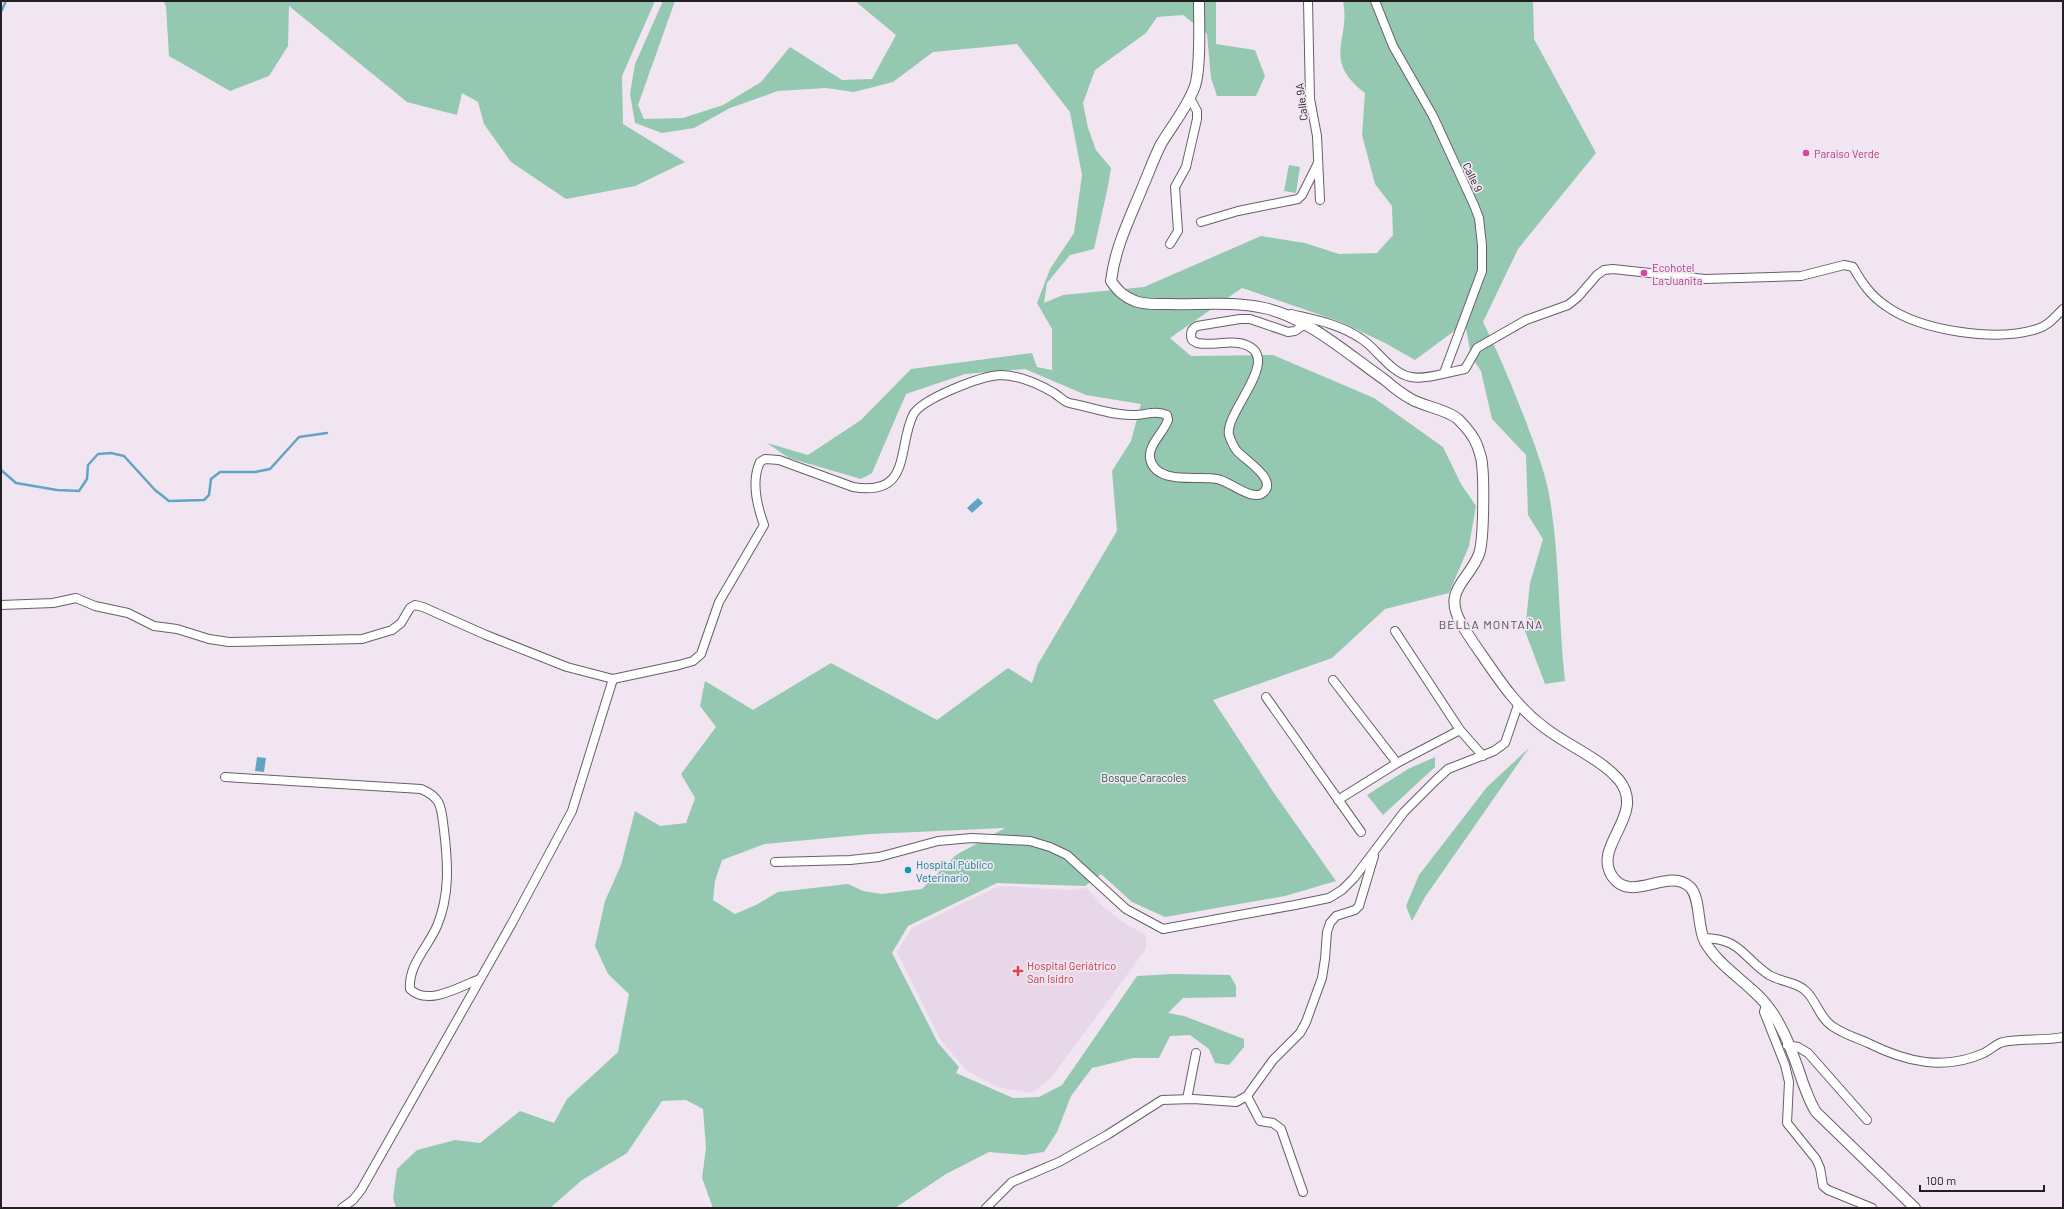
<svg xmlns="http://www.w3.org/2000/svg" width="2064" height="1209" font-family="Barlow,sans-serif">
	<rect width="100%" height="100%" fill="#f1e5f1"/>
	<path fill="#e8d7e8" d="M999 886 1071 890 1087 888 1102 906 1124 923 1146 935V949L1051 1078 1031 1093 997 1087 966 1070 940 1039 897 952 912 928Z"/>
	<g fill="#94c8b0" fill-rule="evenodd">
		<path d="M163 1H655L622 76 623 124 685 162 635 186 566 199 511 162 484 124 478 102 462 93 457 115 407 102 289 6 288 46 269 76 230 91 169 56 166 6Z"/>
		<path d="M663 1H675L638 105 644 119 683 118 723 105 761 82 790 47 842 80 872 79 896 35 855 1H1216V44L1255 50 1265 76 1256 96H1217L1211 78 1207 34 1183 15 1157 17 1146 33 1095 70 1083 103 1088 128 1096 150 1111 168 1108 186 1094 249 1070 255 1047 283 1044 303 1063 295 1144 287 1261 236 1305 243 1339 254 1377 253 1393 235 1392 206 1375 184 1362 135 1365 93C1321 59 1351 41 1343 1H1533L1534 39 1596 153 1518 249 1483 322C1499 354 1512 386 1525 419 1534 444 1544 468 1549 494 1560 556 1558 619 1565 681L1545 684 1525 631 1530 583 1543 539 1528 515 1526 455 1492 419 1481 371 1471 356 1465 323 1415 360 1385 343 1341 322 1242 288 1170 338 1191 356 1273 355 1374 398 1443 447 1461 484 1476 506 1469 546 1449 593 1385 609 1332 658 1213 700 1274 793 1336 881 1285 896 1165 917 1132 902 1101 874 1085 886 997 883 908 926 892 953 938 1043 959 1067 956 1073 1013 1098 1039 1097 1062 1085 1137 976 1173 974 1230 975 1236 986V997L1183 998 1168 1013 1184 1016 1244 1039V1047L1229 1065 1215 1063 1209 1049 1190 1035 1170 1036 1159 1058H1133L1092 1068 1071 1096 1057 1132 1044 1152 1024 1155 989 1152 946 1174 895 1208H713L702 1178 706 1148 703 1109 686 1100 662 1101 627 1153 582 1180 550 1208H396L393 1198 397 1169 417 1150 455 1140 480 1143 520 1111 554 1123 567 1099 618 1052 629 994 608 974 595 946 605 901 621 865 635 811 660 826 686 823 695 798 681 774 716 727 700 706 705 681 753 710 831 663 937 720 1008 668 1032 683 1038 664 1117 531 1112 471 1131 441 1141 404 1086 395 1025 369 965 374 906 394 872 473 861 479 789 458 767 443 808 455 861 420 911 369 1032 353 1037 367 1052 370V329L1037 303 1050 269 1074 233 1082 175 1070 112 1017 44 933 52 893 82 854 92 826 88 778 91 730 108 694 128 662 133 635 123 630 94 635 64ZM1005 828 956 855 922 889 882 894 863 891 848 884 778 892 756 905 735 914 713 900 715 881 722 860 765 844 870 834Z"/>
		<path d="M1289 165 1300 167 1296 193 1284 191Z"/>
		<path d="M1529 748 1425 897 1412 921 1406 906 1419 875 1487 787Z"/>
		<path d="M1435 757V767L1383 815 1367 795 1408 769Z"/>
	</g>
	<g fill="#62a4c6">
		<path d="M978 498 983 503 972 513 967 508Z"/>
		<path d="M257 757 266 758 264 772 255 771Z"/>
	</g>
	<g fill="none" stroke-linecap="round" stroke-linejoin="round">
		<g stroke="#62a4c6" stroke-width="2.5">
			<path d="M1 12 6 1"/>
			<path d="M1 470 16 483 57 490 79 491 87 479 88 465 98 454 111 453 124 456 155 490 169 501 204 500 209 495 211 479 220 472H255L270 469 299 437 327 433"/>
		</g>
		<g stroke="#685e68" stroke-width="10">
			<g id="minor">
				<path d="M1308 1 1310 99 1317 136 1320 200"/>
				<path d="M1375 1 1393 46 1433 116 1474 205 1479 218 1482 245V271L1444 373"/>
				<path d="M1201 222 1238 211 1298 199 1302 195 1318 163"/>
				<path d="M1170 244 1178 231 1175 187 1186 167 1197 119V111L1190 98"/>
				<path d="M1291 314C1316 320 1339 324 1360 338 1377 348 1390 373 1411 377 1426 380 1449 372 1465 369L1477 348 1526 320 1568 305 1578 297 1597 275 1604 270 1613 269 1705 279 1801 276 1844 265 1853 267C1862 283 1871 296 1886 306 1921 331 1996 342 2037 329 2048 326 2055 317 2063 309"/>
				<path d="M1 605 53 603 76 598 95 606 128 613 154 626 177 629 209 639 229 642 362 639 392 630 401 623 410 608 415 605 423 607 486 635 567 667 613 679 679 665 693 661 701 654 719 602 764 525C757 506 751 481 760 462L765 459 779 460 853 487C912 497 897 448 913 415 921 399 981 376 1000 375 1019 375 1037 383 1054 393 1063 399 1063 402 1074 404 1094 408 1114 416 1134 415 1146 415 1155 410 1167 415L1168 420C1164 432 1148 445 1150 458 1155 486 1199 475 1217 479 1230 481 1253 503 1264 492 1277 479 1245 460 1237 451 1233 446 1231 441 1229 435 1224 411 1289 353 1239 343 1225 341 1211 346 1197 343L1192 340C1190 334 1191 329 1197 326L1240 319H1250L1288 332 1295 331 1305 324"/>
				<path d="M1395 631 1460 730 1483 756"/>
				<path d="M1333 680 1397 763"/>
				<path d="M1266 697 1361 832"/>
				<path d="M225 777 421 789C443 798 441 809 444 830 448 863 450 895 437 926 428 947 408 965 410 989 428 1007 460 986 480 979"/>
				<path d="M1338 800 1397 763 1460 730"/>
				<path d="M775 862 850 860 879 857 938 841 972 838 1030 841 1050 847 1067 855 1126 909 1163 929 1295 905 1329 898 1342 890 1354 878 1404 812 1435 781 1448 769 1494 751 1505 743 1518 705"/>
				<path d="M1703 938C1742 939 1741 956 1769 975 1781 982 1798 982 1807 992 1817 1003 1820 1018 1832 1026 1843 1034 1857 1038 1868 1043 1906 1062 1944 1071 1984 1053 1990 1050 1994 1046 2000 1043 2014 1038 2046 1041 2063 1037"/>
				<path d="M1766 1004 1764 1012 1785 1065 1789 1082 1787 1123 1816 1159 1820 1168 1823 1186 1828 1190 1872 1208"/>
				<path d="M1787 1045 1798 1047 1808 1053 1867 1120"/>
				<path d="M1247 1096 1260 1121 1273 1123 1281 1129 1303 1192"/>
				<path d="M1187 1099 1196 1053"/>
				<path d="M342 1208 353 1200 361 1190 512 923 572 811 613 679"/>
				<path d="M986 1208 1012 1182 1059 1162 1107 1135 1162 1100 1193 1099 1236 1102 1247 1096 1273 1060 1300 1033 1306 1022 1322 978 1325 959 1327 932 1330 923 1336 916 1355 910 1359 906 1374 856"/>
			</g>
		</g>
		<g stroke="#685e68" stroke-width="12">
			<path id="major" d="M1199 1C1199 23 1201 67 1195 86 1187 108 1173 124 1161 144 1154 158 1149 172 1143 186 1130 218 1115 247 1111 281 1118 291 1124 297 1135 301 1145 305 1157 304 1167 304 1199 305 1232 301 1264 308 1307 317 1349 355 1385 380 1393 387 1402 394 1411 399 1425 407 1446 409 1458 419 1465 426 1474 437 1477 445 1479 451 1482 458 1482 464 1484 480 1484 541 1479 554 1469 581 1442 590 1461 623 1467 634 1475 645 1482 655 1501 683 1518 708 1545 728 1567 745 1601 759 1619 780 1647 815 1592 845 1612 876 1631 905 1668 866 1690 887 1701 898 1697 928 1705 942 1722 971 1754 985 1772 1012 1786 1033 1795 1059 1803 1083 1807 1093 1810 1103 1816 1112L1915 1208"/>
		</g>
		<use href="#minor" stroke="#fff" stroke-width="8"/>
		<use href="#major" stroke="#fff" stroke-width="10"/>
	</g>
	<g fill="#d1479c" stroke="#f1e5f1" stroke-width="1.5">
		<circle cx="1806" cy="153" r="4"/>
		<circle cx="1644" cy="273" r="4"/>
	</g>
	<circle fill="#0f9aa8" stroke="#f1e5f1" stroke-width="1.5" cx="908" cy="870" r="4"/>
	<path fill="#e0444e" stroke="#f1e5f1" stroke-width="1.5" d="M1016 965h4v4h4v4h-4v4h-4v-4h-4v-4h4z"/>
	<g text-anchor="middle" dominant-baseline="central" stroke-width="3.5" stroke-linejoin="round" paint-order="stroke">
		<g font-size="11" fill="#221e22" stroke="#f1e5f1">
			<text transform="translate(1301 102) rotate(-97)">Calle 9A</text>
			<text transform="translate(1473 177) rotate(64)">Calle 9</text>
		</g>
		<g font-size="11" fill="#b23c85" stroke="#f1e5f1" text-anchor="start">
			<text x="1814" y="153">Paraiso Verde</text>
			<text x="1652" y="267">Ecohotel<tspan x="1652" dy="13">La Juanita</tspan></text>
		</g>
		<g font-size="11" fill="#235943" stroke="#f1e5f1">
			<text x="1144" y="777">Bosque Caracoles</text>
		</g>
		<g font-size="11" fill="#0d838f" stroke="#f1e5f1" text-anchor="start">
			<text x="916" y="864">Hospital Público<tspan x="916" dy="13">Veterinario</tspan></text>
		</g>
		<g font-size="11" fill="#be3a42" stroke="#f1e5f1" text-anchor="start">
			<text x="1027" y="965">Hospital Geriátrico<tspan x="1027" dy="13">San Isidro</tspan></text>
		</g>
		<g font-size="12" letter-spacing="1" fill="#594f59" stroke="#f1e5f1">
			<text x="1491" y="624">BELLA MONTAÑA</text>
		</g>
	</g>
	<rect width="2064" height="1209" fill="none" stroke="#221e22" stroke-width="4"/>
	<path d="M1920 1185v6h124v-6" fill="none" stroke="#221e22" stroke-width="2"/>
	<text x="1926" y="1185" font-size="12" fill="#221e22" stroke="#f1e5f1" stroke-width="3" paint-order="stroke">100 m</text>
</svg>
